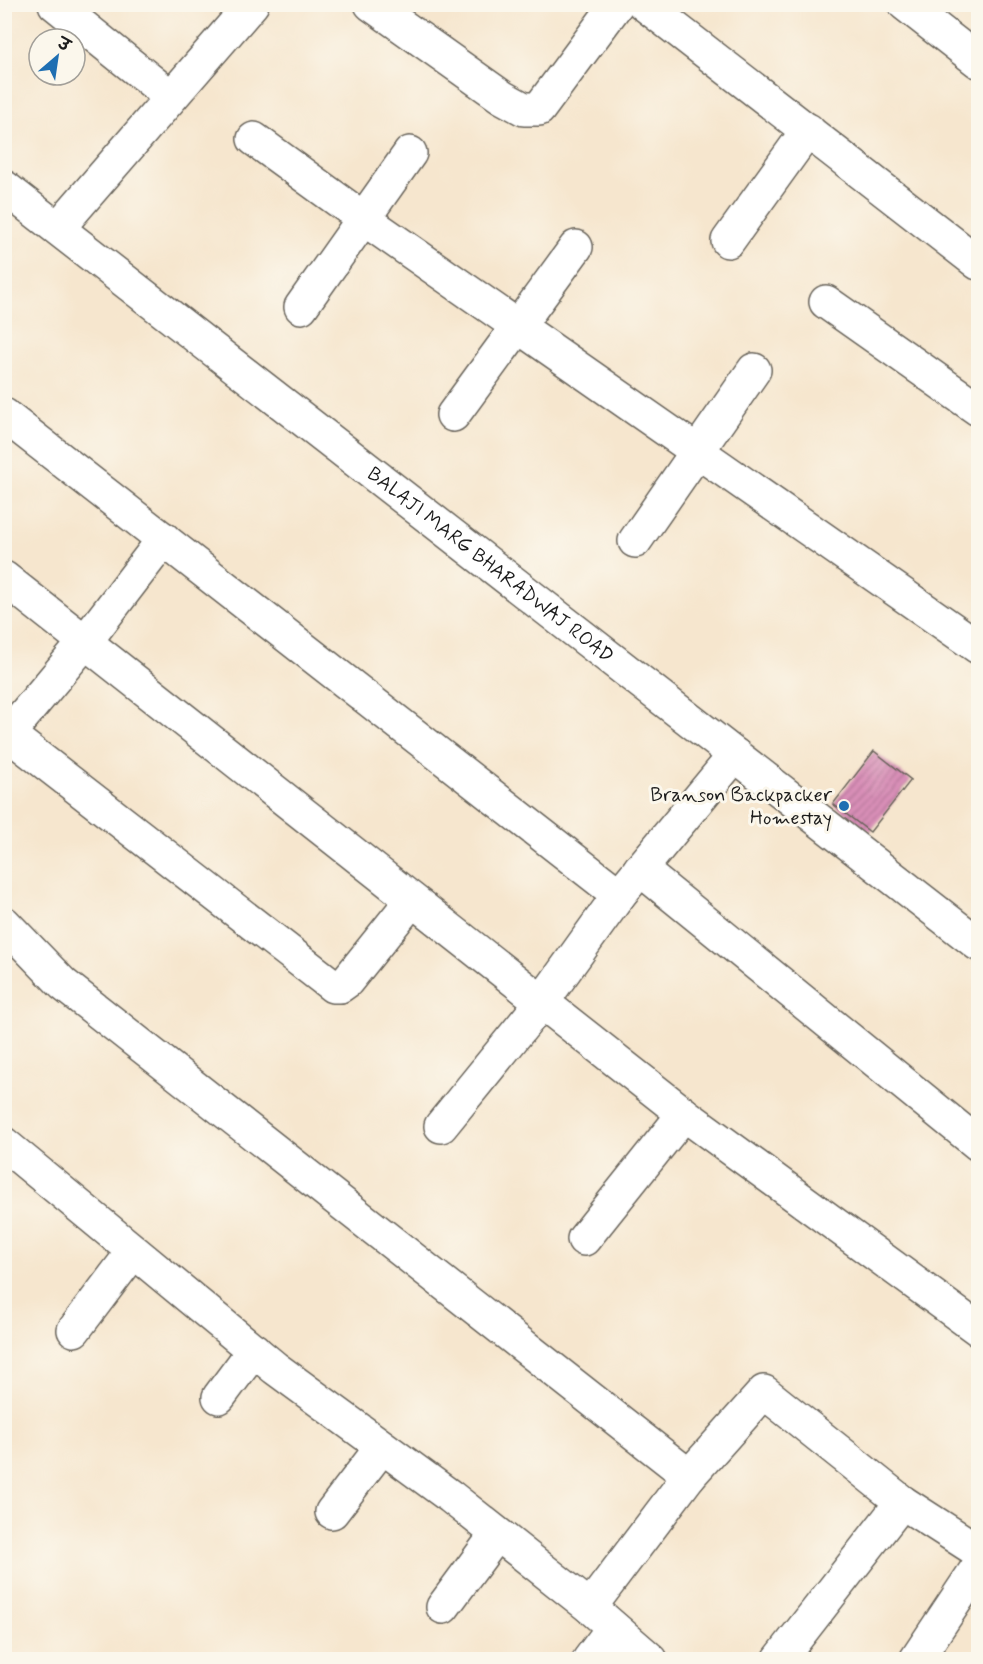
<svg xmlns="http://www.w3.org/2000/svg" width="983" height="1664" font-family="Mynerve,'Playpen Sans Deva',sans-serif">
	<defs>
		<pattern id="building-hatch" width="6" height="6" patternUnits="userSpaceOnUse" patternTransform="scale(1.5)"><rect width="6" height="6" fill="#d98fb8"/><path d="M-1 1l2-2M0 6l6-6M5 7l2-2" fill="none" stroke="#af7495"/></pattern>
	</defs>
	<rect width="100%" height="100%" fill="#fbf7ec"/>
	<filter id="ink" filterUnits="userSpaceOnUse"><feTurbulence type="fractalNoise" baseFrequency=".0167" numOctaves="2"/><feDisplacementMap in="SourceGraphic" scale="12" xChannelSelector="R" yChannelSelector="G"/><feConvolveMatrix kernelMatrix="1 2 1 2 8 2 1 2 1" color-interpolation-filters="sRGB"/></filter>
	<filter id="wash" filterUnits="userSpaceOnUse"><feTurbulence type="fractalNoise" baseFrequency=".008" numOctaves="4" result="noise"/><feDisplacementMap in="SourceGraphic" scale="24" xChannelSelector="R" yChannelSelector="G"/><feGaussianBlur stdDeviation="1.35" result="paint"/><feColorMatrix in="noise" values="0 0 0 0 0 0 0 0 0 0 0 0 0 0 0 0 0 1.4 0 .05"/><feComposite in="paint" operator="in"/></filter>
	<g filter="url(#wash)">
		<rect width="100%" height="100%" fill="#f6e6ce"/>
		<g id="blocks">
			<path fill="url(#building-hatch)" d="M874 751 911 780 870 832 833 804Z"/>
		</g>
	</g>
	<g filter="url(#ink)">
		<use href="#blocks" fill-opacity="0" stroke="#68635a" stroke-width="1.5"/>
		<g fill="none" stroke-linecap="round" stroke-linejoin="round">
			<g stroke="#68635a" stroke-width="36">
				<g id="minor">
					<path d="M55 4 171 97"/>
					<path d="M371 4 502 97 524 109H539L617 4"/>
					<path d="M644 4 978 263"/>
					<path d="M905 4 978 61"/>
					<path d="M254 139 364 219 978 647"/>
					<path id="s1" d="M4 187 978 944"/>
					<path d="M58 228 252 4"/>
					<path d="M728 241 808 130"/>
					<path d="M826 302 978 409"/>
					<path d="M301 307 410 153"/>
					<path d="M4 415 619 895"/>
					<path d="M453 415 576 247"/>
					<path d="M635 541 754 370"/>
					<path d="M4 578 684 1114 978 1329"/>
					<path d="M8 734 333 986H340L347 981 412 900"/>
					<path d="M4 739 85 642 164 539"/>
					<path d="M640 869 978 1144"/>
					<path d="M4 923 63 984 689 1476 764 1392 902 1502 978 1551"/>
					<path d="M441 1126 542 1002 619 895 735 755"/>
					<path d="M4 1144 275 1368 451 1497 590 1607 651 1660"/>
					<path d="M584 1239 684 1114"/>
					<path d="M74 1330 133 1252"/>
					<path d="M219 1397 254 1350"/>
					<path d="M332 1512 382 1447"/>
					<path d="M443 1607 497 1534"/>
					<path d="M590 1607 689 1476"/>
					<path d="M589 1660 613 1628"/>
					<path d="M779 1660 902 1502"/>
					<path d="M916 1660 978 1567"/>
				</g>
			</g>
			<use href="#minor" stroke="#fff" stroke-width="33"/>
		</g>
	</g>
	<circle fill="#1f6fb2" stroke="#fbf7ec" stroke-width="2" cx="844" cy="806" r="6"/>
	<g text-anchor="middle" dominant-baseline="central" stroke-width="6" stroke-linejoin="round" paint-order="stroke">
		<g font-size="20" fill="#1c1c1c" stroke="#fbf7ec">
			<text stroke="none"><textPath href="#s1" startOffset="616">BALAJI MARG BHARADWAJ ROAD</textPath></text>
		</g>
		<g font-size="20" fill="#1c1c1c" stroke="#fbf7ec" text-anchor="end">
			<text x="832" y="795">Branson Backpacker<tspan x="832" dy="23">Homestay</tspan></text>
		</g>
	</g>
	<rect width="983" height="1664" fill="none" stroke="#fbf7ec" stroke-width="24"/>
	<g transform="translate(57 57) rotate(29)"><circle r="28" fill="#fbf7ec" stroke="#a29f99" stroke-width="1.5"/>
	<path d="M0-4.5L10 22L0 15L-10 22Z" fill="#1f6fb2"/>
	<text y="-9" font-size="16" font-weight="bold" text-anchor="middle" fill="#1c1c1c">उ</text>
	</g>
</svg>
